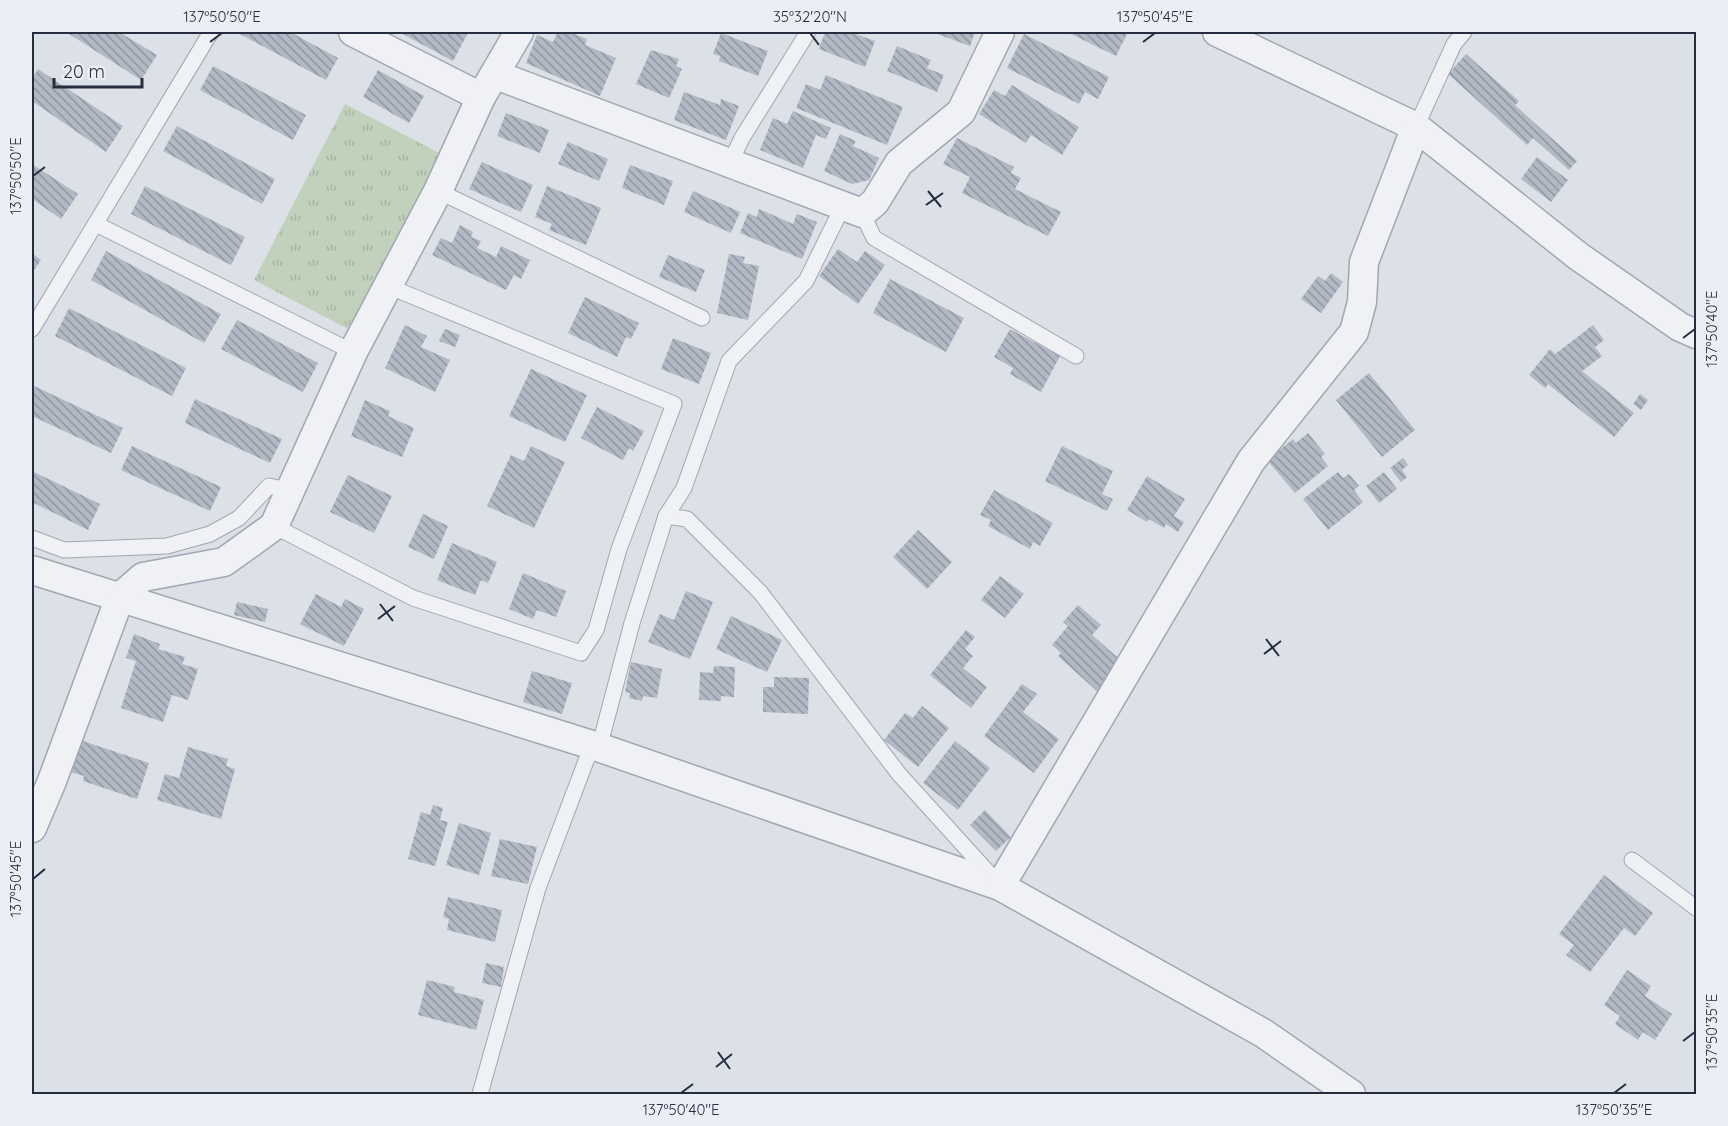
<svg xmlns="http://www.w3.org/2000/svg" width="1728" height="1126" font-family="Quicksand,sans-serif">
	<defs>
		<pattern id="grass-tufts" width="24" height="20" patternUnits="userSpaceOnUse" patternTransform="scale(1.5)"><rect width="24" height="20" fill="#c1d1bc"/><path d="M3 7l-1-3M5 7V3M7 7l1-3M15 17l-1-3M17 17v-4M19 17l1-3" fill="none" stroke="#a6b4a3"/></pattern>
		<pattern id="building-back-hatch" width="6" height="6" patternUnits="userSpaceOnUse" patternTransform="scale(1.5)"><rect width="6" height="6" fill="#b3b9c4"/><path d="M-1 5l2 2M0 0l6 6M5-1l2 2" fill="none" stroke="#9197a1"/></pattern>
	</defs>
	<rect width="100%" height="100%" fill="#dce0e7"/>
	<path fill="url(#grass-tufts)" d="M345 104 445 156 354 332 254 280Z"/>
	<g fill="url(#building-back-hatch)">
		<path d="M66 32H119L157 55 141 80Z"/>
		<path d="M236 32H290L338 58 326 80Z"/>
		<path d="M399 32H465L468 33 453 61Z"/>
		<path d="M558 32H569L587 39 585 45 616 58 600 96 526 63 537 35 553 42Z"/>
		<path d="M825 32H850L875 41 865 67 819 49Z"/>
		<path d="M932 32H975L970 46Z"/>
		<path d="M1067 32H1128L1116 56Z"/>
		<path d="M721 33 768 51 758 76 719 61 720 56 713 54Z"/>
		<path d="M1024 34 1109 77 1098 99 1085 92 1079 104 1007 68Z"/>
		<path d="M897 46 931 60 927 68 944 75 937 92 887 71Z"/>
		<path d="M651 50 679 59 676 66 682 69 669 98 636 84Z"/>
		<path d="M1466 54 1519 101 1515 105 1577 161 1569 170 1533 138 1527 145 1448 74Z"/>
		<path d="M213 66 306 115 293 140 200 90Z"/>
		<path d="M38 69 123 126 106 152 32 101V79Z"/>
		<path d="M378 70 424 96 409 123 363 97Z"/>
		<path d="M826 75 903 107 887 145 796 108 806 84 820 90Z"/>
		<path d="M1012 85 1079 127 1062 155 1031 135 1026 143 979 114 994 90 1005 96Z"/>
		<path d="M684 92 720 105 721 99 739 106 726 140 674 120Z"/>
		<path d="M793 111 831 128 826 139 816 135 803 168 760 150 773 118 787 124Z"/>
		<path d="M506 113 549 130 540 153 497 136Z"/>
		<path d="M177 126 275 179 262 204 163 151Z"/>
		<path d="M840 134 856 141 853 146 879 158 869 180 852 184 824 171Z"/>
		<path d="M957 138 1014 167 1011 173 1021 178 1015 189 1061 212 1048 236 962 193 970 177 943 164Z"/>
		<path d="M568 142 608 159 599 181 558 164Z"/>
		<path d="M1537 157 1568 180 1551 202 1521 179Z"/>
		<path d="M482 162 533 185 521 212 469 189Z"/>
		<path d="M32 164 78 194 61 219 32 199Z"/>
		<path d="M630 165 673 181 664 205 622 188Z"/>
		<path d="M145 186 245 237 231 265 131 214Z"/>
		<path d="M547 186 601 208 586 245 549 230 552 224 535 217Z"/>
		<path d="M693 191 740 212 731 233 684 212Z"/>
		<path d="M759 209 793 224 797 214 817 222 802 259 740 233 748 213 757 217Z"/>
		<path d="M460 225 473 232 471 237 481 241 477 248 496 257 501 246 530 260 521 279 514 275 506 290 432 255 441 238 452 243Z"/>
		<path d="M838 249 857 262 865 251 885 265 858 304 819 276Z"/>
		<path d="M106 251 221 314 204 343 91 280Z"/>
		<path d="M32 253 41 260 32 273Z"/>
		<path d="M729 254 745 257 743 263 759 266 748 320 717 313Z"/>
		<path d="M668 255 705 270 696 292 659 277Z"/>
		<path d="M1331 273 1343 282 1321 313 1301 299 1318 276 1325 281Z"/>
		<path d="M890 279 964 318 946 352 873 313Z"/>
		<path d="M585 297 639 323 631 339 626 337 617 357 568 333Z"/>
		<path d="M69 308 186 368 172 396 55 336Z"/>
		<path d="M237 320 318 363 303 392 221 349Z"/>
		<path d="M405 325 427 336 421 347 450 360 435 392 385 368Z"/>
		<path d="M1593 325 1604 340 1595 347 1602 356 1582 371 1634 413 1614 437 1548 384 1545 388 1529 375 1550 349 1555 354Z"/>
		<path d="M445 329 460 335 455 347 439 341Z"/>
		<path d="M1010 329 1060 356 1041 392 1010 374 1013 368 994 357Z"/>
		<path d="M673 338 711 353 699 384 661 369Z"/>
		<path d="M531 369 587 395 565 442 509 416Z"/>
		<path d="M1369 373 1415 430 1382 457 1336 400Z"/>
		<path d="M32 385 123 428 111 453 32 416Z"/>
		<path d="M1640 394 1648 400 1641 410 1633 404Z"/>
		<path d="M195 399 282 439 270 463 185 423Z"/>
		<path d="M365 400 390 411 388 416 414 428 402 457 351 436Z"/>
		<path d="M597 407 644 431 633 451 629 448 623 460 581 438Z"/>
		<path d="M1308 433 1325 454 1321 457 1328 466 1295 493 1267 460 1293 439 1296 443Z"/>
		<path d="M132 446 221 487 210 511 121 470Z"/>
		<path d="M531 446 565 462 534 528 487 506 511 455 524 461Z"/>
		<path d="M1062 446 1113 471 1102 494 1113 499 1107 511 1045 481Z"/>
		<path d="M1403 458 1408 465 1402 470 1407 477 1401 482 1390 468Z"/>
		<path d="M32 471 100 504 88 530 32 502Z"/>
		<path d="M1338 472 1343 478 1349 474 1359 486 1354 490 1363 502 1328 530 1303 499Z"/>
		<path d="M1384 472 1397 489 1379 503 1366 486Z"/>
		<path d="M348 475 392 496 374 533 330 512Z"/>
		<path d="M1147 476 1185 499 1174 516 1184 522 1178 532 1166 524 1164 528 1149 519 1147 522 1127 510Z"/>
		<path d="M994 490 1053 523 1040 546 1033 542 1030 549 988 526 991 520 980 515Z"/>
		<path d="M423 514 448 526 434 559 408 547Z"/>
		<path d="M918 530 952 562 927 589 893 557Z"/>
		<path d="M452 543 497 562 488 583 481 580 475 595 437 580Z"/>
		<path d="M523 573 566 591 556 617 537 610 533 619 509 609Z"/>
		<path d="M1000 576 1024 594 1005 618 981 600Z"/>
		<path d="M686 591 713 602 690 659 648 642 660 614 674 620Z"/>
		<path d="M316 594 341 607 345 599 364 609 344 646 300 624Z"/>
		<path d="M237 602 268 609 265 622 234 615Z"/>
		<path d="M1078 605 1101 625 1092 635 1124 663 1099 693 1058 656 1061 653 1052 645 1068 626 1063 622Z"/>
		<path d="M731 616 782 640 767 672 716 649Z"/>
		<path d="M966 630 975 637 965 649 973 656 963 668 987 687 971 708 930 675Z"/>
		<path d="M134 634 160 644 158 649 185 657 182 664 198 669 188 700 172 695 163 722 121 708 136 661 126 658Z"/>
		<path d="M631 662 662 669 657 698 643 696 642 701 629 698 630 693 625 692Z"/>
		<path d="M714 666 735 667 734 697 721 696V701L699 700 700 672 713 673Z"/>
		<path d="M532 671 572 683 562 714 523 702Z"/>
		<path d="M774 677 809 678 808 714 763 712V687H774Z"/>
		<path d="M1022 684 1037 694 1023 712 1059 739 1034 773 984 736Z"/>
		<path d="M922 706 949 728 918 767 884 740 905 713 913 718Z"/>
		<path d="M80 740 149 763 137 799 83 781 84 776 70 772Z"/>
		<path d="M955 741 990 768 958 810 923 783Z"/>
		<path d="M188 747 228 759 226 766 235 769 221 819 157 800 165 774 179 778Z"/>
		<path d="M433 805 443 808 440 820 448 822 435 866 408 859 421 812 430 815Z"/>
		<path d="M985 810 1011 837 996 851 970 825Z"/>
		<path d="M459 823 491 833 479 875 446 865Z"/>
		<path d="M500 839 537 847 528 884 491 876Z"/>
		<path d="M1604 875 1653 913 1635 936 1624 928 1590 972 1566 955 1574 945 1559 934Z"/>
		<path d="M448 897 502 910 495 942 447 930 449 919 443 917Z"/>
		<path d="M486 963 504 967 501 987 482 983Z"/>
		<path d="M1627 970 1651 986 1645 996 1672 1014 1655 1040 1643 1032 1638 1040 1615 1024 1620 1016 1604 1005Z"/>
		<path d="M427 980 455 987 454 992 484 1000 476 1030 418 1015Z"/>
	</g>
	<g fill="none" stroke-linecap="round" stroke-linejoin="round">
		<g stroke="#a1a7b1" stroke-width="17">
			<g id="lane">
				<path d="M1416 127 1454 44 1464 32"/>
				<path d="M730 163 742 138 808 32"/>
				<path d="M438 191 702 318"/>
				<path d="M862 213 874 238 1076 356"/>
				<path d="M96 224 353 352"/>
				<path d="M32 329 211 32"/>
				<path d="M666 516 687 519 760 592 899 774 994 879"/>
				<path d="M274 526 413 598 581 653 596 630 619 549 674 404 390 287"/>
				<path d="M32 538 64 550 167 546 210 534 239 518 269 486 289 490"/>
				<path d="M599 748 632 623 666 516 684 488 729 361 806 281 843 206"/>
				<path d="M1632 860 1696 908"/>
				<path d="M480 1094 538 888 592 745"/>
			</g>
		</g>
		<g stroke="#a1a7b1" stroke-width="31">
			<g id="street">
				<path d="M353 32 481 97"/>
				<path d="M1217 32 1416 127 1578 256 1680 327 1696 334"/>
				<path d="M496 75 862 213 875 202 899 163 961 112 1000 32"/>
				<path d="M32 570 592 745 1000 886 1263 1033 1351 1094"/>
				<path d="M32 828 52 781 120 597 143 577 224 562 274 526 353 352 438 191 481 97 519 32"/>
				<path d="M1000 886 1251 461 1354 332 1362 302 1364 262 1416 127"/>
			</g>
		</g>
		<use href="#lane" stroke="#eff1f5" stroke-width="15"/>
		<use href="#street" stroke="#eff1f5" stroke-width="28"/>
	</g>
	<path fill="none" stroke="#252d3e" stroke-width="2" d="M810 33 819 45M210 42 222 33M1143 42 1155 33M33 176 45 167M928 191 941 207M926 205 943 193M1683 338 1695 329M380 604 393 621M378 619 395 606M1266 639 1279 656M1264 654 1281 641M33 879 45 869M1683 1041 1695 1032M718 1052 730 1069M716 1067 732 1054M681 1093 693 1084M1614 1093 1626 1084"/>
	<rect width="1728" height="1126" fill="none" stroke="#ebeff5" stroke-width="66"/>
	<path d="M54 78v9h88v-9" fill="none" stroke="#252d3e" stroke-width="3"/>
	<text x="63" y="78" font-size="18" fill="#252d3e" stroke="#ebeff5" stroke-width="4.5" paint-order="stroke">20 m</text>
	<rect x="33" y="33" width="1662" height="1060" fill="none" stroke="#252d3e" stroke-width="2"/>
	<g font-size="15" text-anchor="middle" fill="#252d3e">
		<text x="222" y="22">137°50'50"E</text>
		<text x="810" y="22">35°32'20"N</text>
		<text x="1155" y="22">137°50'45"E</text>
		<text transform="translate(16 176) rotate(-90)" y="5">137°50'50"E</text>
		<text transform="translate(1712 329) rotate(-90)" y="5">137°50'40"E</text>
		<text transform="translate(16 879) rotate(-90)" y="5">137°50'45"E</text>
		<text transform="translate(1712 1032) rotate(-90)" y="5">137°50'35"E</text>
		<text x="681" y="1115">137°50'40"E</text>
		<text x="1614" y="1115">137°50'35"E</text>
	</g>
</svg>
